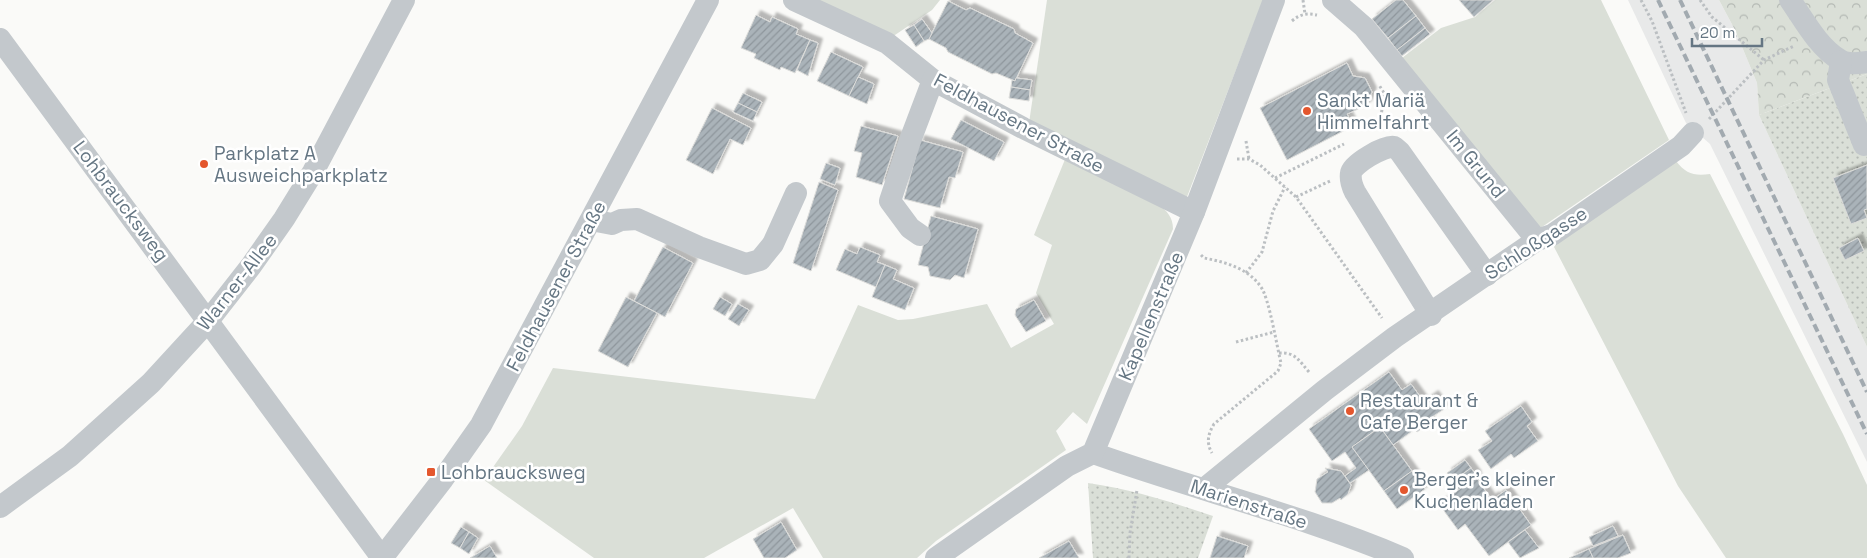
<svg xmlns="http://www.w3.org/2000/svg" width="1867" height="558" font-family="'Space Grotesk',sans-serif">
	<defs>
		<pattern id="forest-crowns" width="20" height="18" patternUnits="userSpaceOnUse" patternTransform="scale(1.25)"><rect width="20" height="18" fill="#dadfd7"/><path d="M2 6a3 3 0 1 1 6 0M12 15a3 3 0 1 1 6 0" fill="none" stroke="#b4b9b4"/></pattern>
		<pattern id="park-dots" width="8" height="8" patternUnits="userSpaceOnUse" patternTransform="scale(1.25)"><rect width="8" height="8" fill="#dadfd7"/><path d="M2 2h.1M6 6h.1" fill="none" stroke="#b4b9b4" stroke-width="1.8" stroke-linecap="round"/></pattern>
		<pattern id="building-hatch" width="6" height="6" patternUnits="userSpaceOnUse" patternTransform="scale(1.25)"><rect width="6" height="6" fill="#aab3b9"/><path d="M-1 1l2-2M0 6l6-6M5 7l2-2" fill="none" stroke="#8e969c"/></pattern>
		<filter id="shadow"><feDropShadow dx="4.5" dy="-4.5" stdDeviation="1" flood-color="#0004"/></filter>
	</defs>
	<rect width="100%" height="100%" fill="#fafaf8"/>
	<path fill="#e8e9e9" d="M1628 0H1719L1735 30 1757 83 1759 115 1867 347V462L1710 144 1686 123Z"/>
	<g fill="#dadfd7">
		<path d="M815 0H940L932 10 892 37Z"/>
		<path d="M1047 0H1263L1185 202 1029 123Z"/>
		<path d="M1495 0H1601L1669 140 1539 229 1402 58 1441 28 1475 17Z"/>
		<path d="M1066 157 1158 204C1167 211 1173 217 1173 229L1087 424 1073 412 1056 431 1066 450 936 541 917 558H823L793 508 704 558H594L484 480 522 426 553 368 815 399 858 305 898 320 913 319 987 304 1011 348 1054 324 1036 293 1052 245 1034 235Z"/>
		<path d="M1676 161C1686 174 1694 176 1710 174L1843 434 1867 485V558H1726L1678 486 1553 245Z"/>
	</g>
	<path fill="url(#forest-crowns)" d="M1719 0H1867V74L1759 115 1757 83 1735 30Z"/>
	<g fill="url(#park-dots)">
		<path d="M1867 74V347L1759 115Z"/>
		<path d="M1088 483C1131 489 1171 502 1213 516L1198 558H1093Z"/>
	</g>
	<g fill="url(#building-hatch)" stroke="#dcdcda" filter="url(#shadow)">
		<path d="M1396 0H1403L1416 16 1388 38 1372 19Z"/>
		<path d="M1459 0H1493L1474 17Z"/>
		<path d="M948 1 966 10 970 8 1014 29 1015 33 1033 43 1015 81 996 73 992 74 948 52 946 48 929 39Z"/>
		<path d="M756 15 770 22 772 17 798 29 796 34 810 40 795 73 781 67 780 70 754 58 756 54 741 48Z"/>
		<path d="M1416 16 1425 28 1397 50 1388 38Z"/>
		<path d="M922 19 932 33 929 39 924 41 914 25Z"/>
		<path d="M914 25 924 41 916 47 905 30Z"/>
		<path d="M1425 28 1430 34 1402 56 1397 50Z"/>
		<path d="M810 40 818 43 808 76 797 70Z"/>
		<path d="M831 52 863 67 849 96 817 81Z"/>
		<path d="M1347 63 1353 76 1365 78 1372 92 1367 105 1347 114 1353 126 1287 160 1260 108Z"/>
		<path d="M858 77 874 84 867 104 849 96Z"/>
		<path d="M1016 78 1032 80 1030 90 1011 87 1012 80 1015 81Z"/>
		<path d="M1011 87 1030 90 1029 101 1009 98Z"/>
		<path d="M743 93 762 102 757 112 738 103Z"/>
		<path d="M738 103 757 112 753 121 733 112Z"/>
		<path d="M712 108 751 128 743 145 730 139 713 174 686 160Z"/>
		<path d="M961 120 1004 142 994 161 951 139Z"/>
		<path d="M861 126 898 136 882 185 856 177 862 153 854 151Z"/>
		<path d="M920 140 963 152 955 178 949 177 940 208 904 199Z"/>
		<path d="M826 163 840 168 835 185 820 179Z"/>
		<path d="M1867 165V209L1864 210 1867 218 1851 224 1833 178Z"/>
		<path d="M819 182 838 190 811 271 793 263Z"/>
		<path d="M931 216 978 229 964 278 955 275 950 280 930 276 928 267 918 265Z"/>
		<path d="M1858 238 1864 251 1845 260 1839 248Z"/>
		<path d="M663 247 693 263 665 317 634 301Z"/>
		<path d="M860 247 880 255 877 262 885 265 876 287 836 270 845 249 857 254Z"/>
		<path d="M885 265 897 270 893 279 914 288 905 310 872 297Z"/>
		<path d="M626 297 657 313 628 367 598 351Z"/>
		<path d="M720 297 732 304 725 316 713 309Z"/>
		<path d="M1034 300 1046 321 1026 332 1015 315 1016 309Z"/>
		<path d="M738 304 749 310 739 326 728 319Z"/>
		<path d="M1389 372 1402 390 1411 384 1424 402 1434 395 1444 409 1429 419 1431 422 1417 432 1415 429 1393 445 1380 427 1352 447 1369 470 1350 483 1345 476 1356 468 1345 452 1332 461 1309 429Z"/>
		<path d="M1521 406 1532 422 1527 426 1538 441 1514 458 1511 454 1491 469 1478 450 1492 441 1485 431Z"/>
		<path d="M1380 427 1412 471 1384 491 1352 447Z"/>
		<path d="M1465 460 1471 468 1453 481 1447 473Z"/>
		<path d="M1325 468 1341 471 1351 485 1348 494 1341 500 1340 498 1332 503H1322L1315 492 1317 479 1328 472Z"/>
		<path d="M1471 468 1477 476 1459 490 1453 481Z"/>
		<path d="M1412 471 1425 489 1397 509 1384 491Z"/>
		<path d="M1476 477 1491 499 1494 496 1495 498 1506 490 1531 525 1489 556 1465 524 1458 530 1439 504Z"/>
		<path d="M781 522 797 550 785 558H764L753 539Z"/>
		<path d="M1613 526 1618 536 1593 546 1589 537Z"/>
		<path d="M461 527 469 532 460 548 451 543Z"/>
		<path d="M1525 530 1539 548 1520 558 1508 542Z"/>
		<path d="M469 532 478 538 469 554 460 548Z"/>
		<path d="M1623 535 1631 553 1618 558H1593L1589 549Z"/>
		<path d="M1217 536 1248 546 1244 558H1210Z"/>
		<path d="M1069 541 1079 558H1039Z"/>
		<path d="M490 546 497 558H470Z"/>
		<path d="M1589 549 1593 558H1569Z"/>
	</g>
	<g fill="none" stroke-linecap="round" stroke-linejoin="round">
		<g stroke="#bbbfc2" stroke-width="3" stroke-dasharray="2.5 2.5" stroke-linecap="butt">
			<path d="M1303 0 1305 14"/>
			<path d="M1641 0 1652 21 1686 113"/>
			<path d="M1700 0 1712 17 1764 60"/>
			<path d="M1292 21C1300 14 1307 13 1317 15"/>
			<path d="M1709 119 1764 60 1794 46"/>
			<path d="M1378 126 1380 125 1384 93 1379 85"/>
			<path d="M1246 141 1249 159"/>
			<path d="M1237 159H1249L1260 165 1296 197 1382 318"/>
			<path d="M1275 178 1344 144"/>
			<path d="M1296 197 1330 181"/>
			<path d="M1201 255 1204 258C1225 262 1248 268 1261 287 1269 298 1277 347 1281 363L1278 371 1214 424C1208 434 1206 443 1212 453"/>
			<path d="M1246 273 1262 252 1273 211 1285 187"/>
			<path d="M1236 342 1274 332"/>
			<path d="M1279 353C1296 352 1299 361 1310 373"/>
			<path d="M1129 558 1130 533 1137 490"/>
		</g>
		<g stroke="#c3c8cc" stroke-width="22">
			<path d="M794 0 887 43 933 80 1023 128 1194 212"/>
			<path d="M1333 0 1364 27 1537 240"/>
			<path d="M1790 0C1804 20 1818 47 1840 60 1847 65 1859 63 1867 62"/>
			<path d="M0 39 382 558 443 479 481 425 708 0"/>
			<path d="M1841 61 1838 80 1864 145"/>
			<path d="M591 220 612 224 621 220 637 219 699 247 746 264 760 260 773 244 796 193"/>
			<path d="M920 235 910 228 890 201 911 138 933 80"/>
			<path d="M1431 315 1355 192C1352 186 1350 179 1351 173 1352 164 1385 145 1394 147 1396 148 1398 150 1400 152L1487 275"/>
			<path d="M1093 453C1196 490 1302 515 1403 558"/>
			<path d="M1204 489 1325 390 1395 337 1537 240 1552 235 1681 146 1693 133"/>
			<path d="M0 507 70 456 151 383 208 321 251 266 284 219 313 172 404 0"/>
			<path d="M936 558 1067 466 1093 453 1194 212 1274 0"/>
		</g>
		<g stroke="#a2aab0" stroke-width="4" stroke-dasharray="8 4" stroke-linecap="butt">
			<path d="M1658 0 1867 434"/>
			<path d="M1680 0 1867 392"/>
		</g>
	</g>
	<g fill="#e4572e" stroke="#fff" stroke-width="2">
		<circle cx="1307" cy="111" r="5"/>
		<circle cx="204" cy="164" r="5"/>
		<circle cx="1350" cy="411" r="5"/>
		<rect x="426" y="467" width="10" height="10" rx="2.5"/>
		<circle cx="1404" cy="490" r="5"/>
	</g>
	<g text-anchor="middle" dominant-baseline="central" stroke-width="5" stroke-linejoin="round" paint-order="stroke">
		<g font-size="19" fill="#657683" stroke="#fff" text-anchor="start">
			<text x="1317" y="100">Sankt Mariä<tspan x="1317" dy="22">Himmelfahrt</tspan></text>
			<text x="214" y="153">Parkplatz A<tspan x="214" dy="22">Ausweichparkplatz</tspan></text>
			<text x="1360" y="400">Restaurant &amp;<tspan x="1360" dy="22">Cafe Berger</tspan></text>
			<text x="441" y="472">Lohbraucksweg</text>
			<text x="1414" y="479">Berger's kleiner<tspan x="1414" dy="22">Kuchenladen</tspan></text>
		</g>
		<g font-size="19" fill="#657683" stroke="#fff">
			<text transform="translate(1019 123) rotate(28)">Feldhausener Straße</text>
			<text transform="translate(1476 164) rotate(51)">Im Grund</text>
			<text transform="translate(121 201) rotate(53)">Lohbraucksweg</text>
			<text transform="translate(1536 243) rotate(-33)">Schloßgasse</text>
			<text transform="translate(237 282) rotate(-52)">Warner-Allee</text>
			<text transform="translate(556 286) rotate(-62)">Feldhausener Straße</text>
			<text transform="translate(1151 316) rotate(-67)">Kapellenstraße</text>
			<text transform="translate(1249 504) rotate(18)">Marienstraße</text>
		</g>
	</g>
	<path d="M1692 38v8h70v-8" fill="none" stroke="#657683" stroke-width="2.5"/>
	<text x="1700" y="38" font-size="15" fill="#657683" stroke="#ffffff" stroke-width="4" paint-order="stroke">20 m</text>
</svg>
